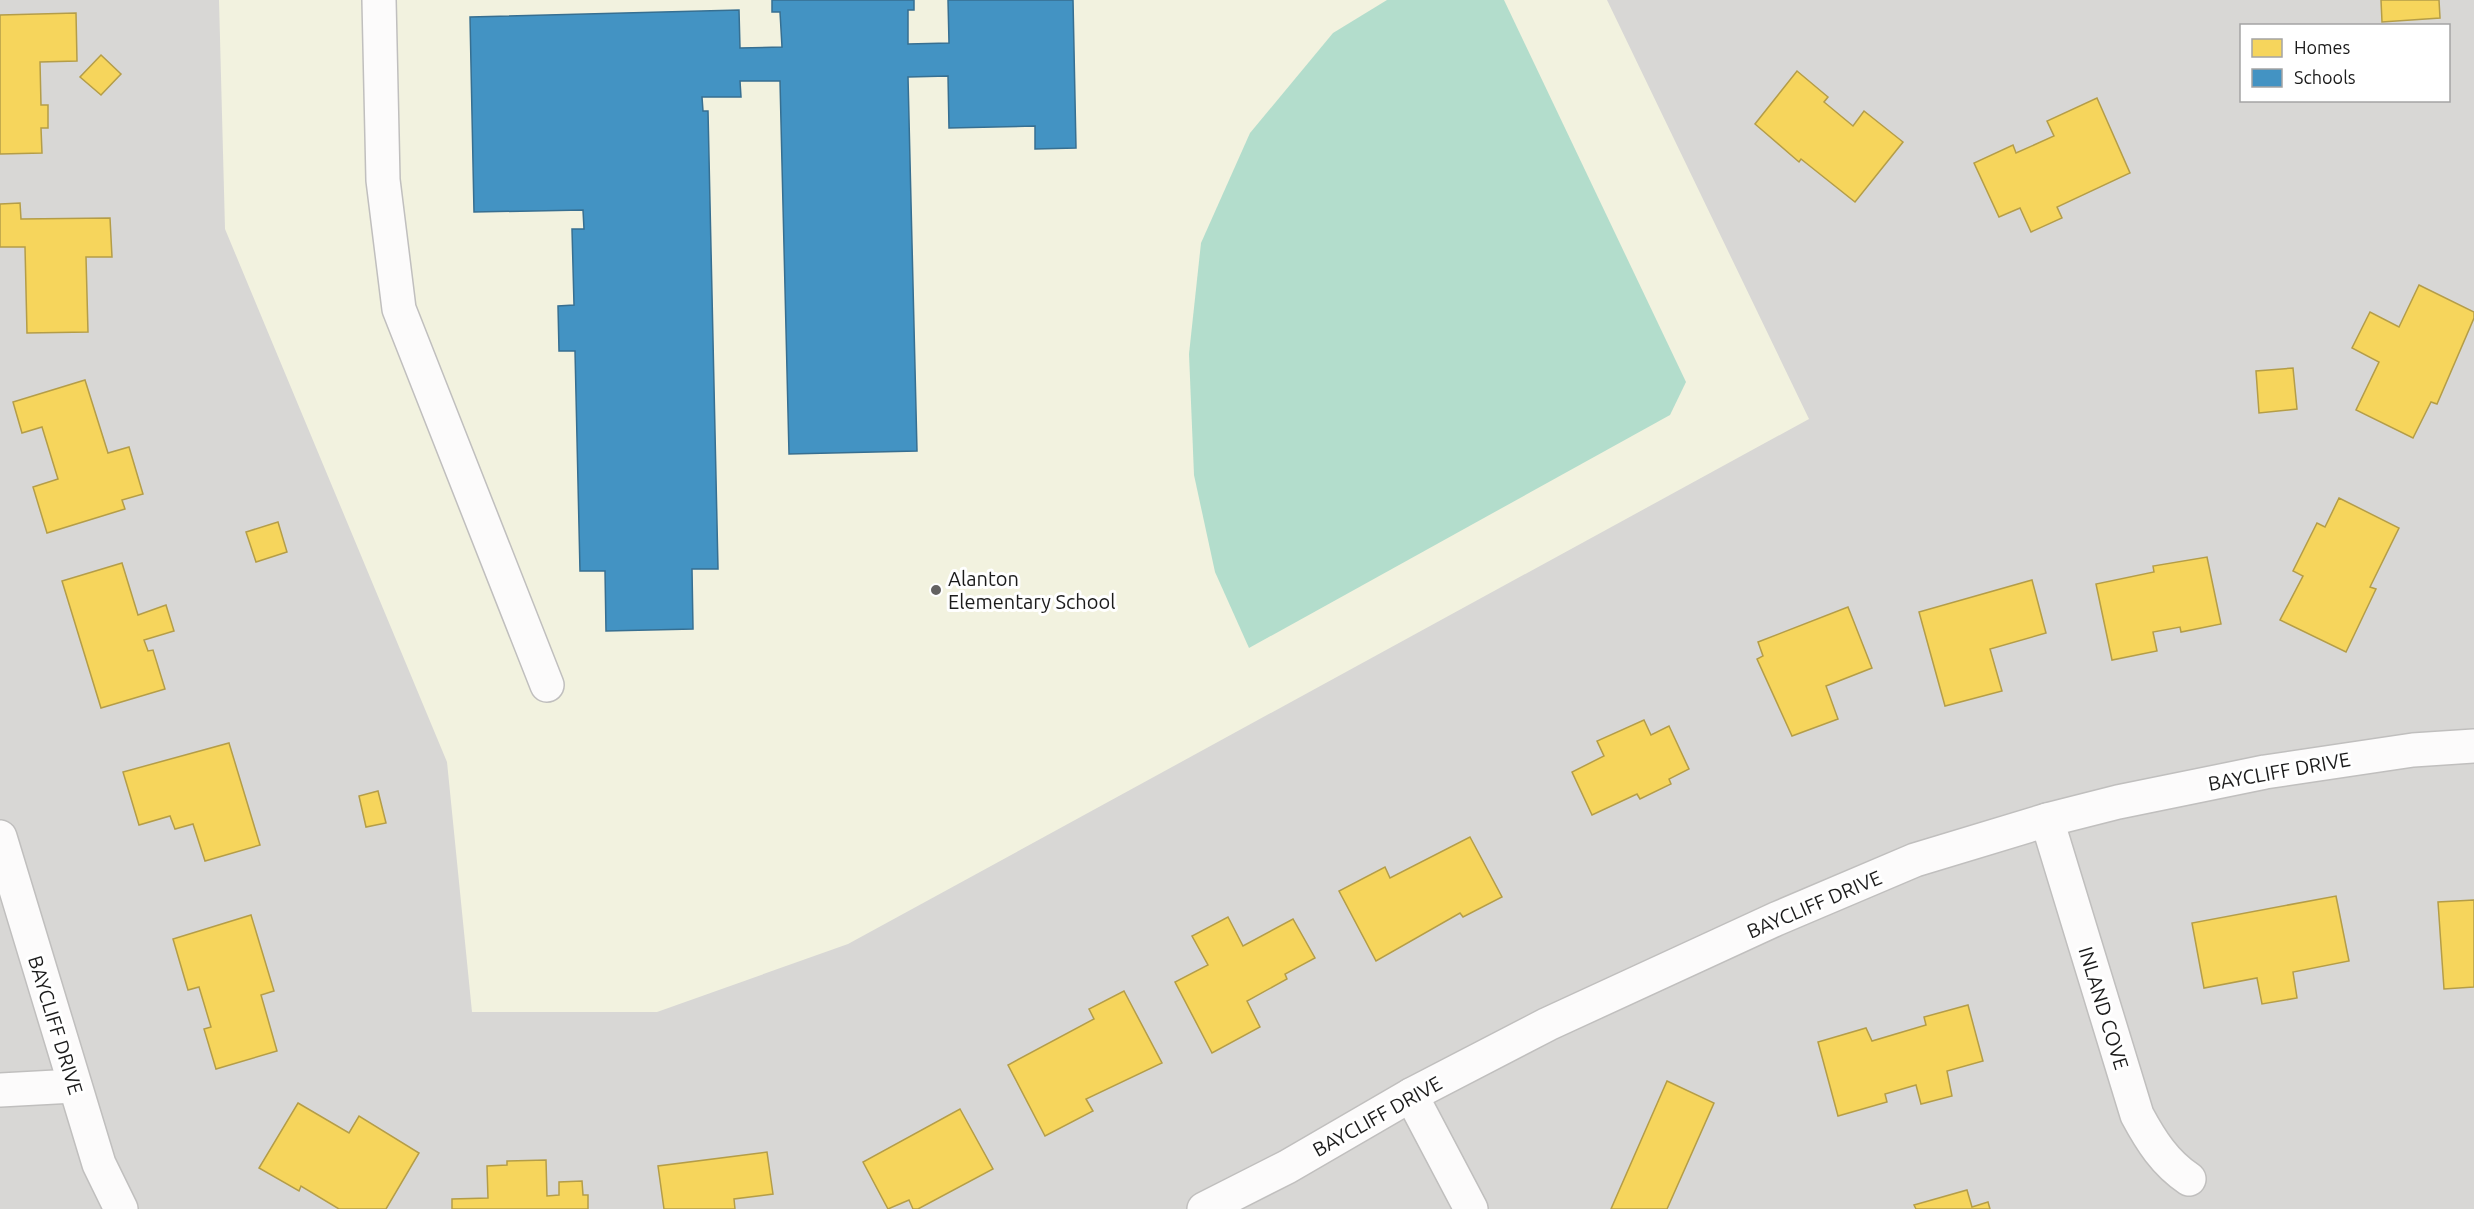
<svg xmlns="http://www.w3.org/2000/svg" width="2474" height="1209" font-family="Ubuntu,sans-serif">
	<rect width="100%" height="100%" fill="#e9e7e4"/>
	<path fill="#d8d7d5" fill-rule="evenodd" d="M0 0H2474V1209H0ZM2242 26H2448V100H2242Z"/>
	<path fill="#f2f2df" d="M219 0H1607L1809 419 848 944 657 1012H472L447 762 225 229Z"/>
	<path fill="#b3ddcc" d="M1387 0H1504L1686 382 1670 415 1249 648 1215 572 1194 475 1189 354 1201 243 1250 133 1333 33Z"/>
	<g fill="#f6d55c" stroke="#b49d48" stroke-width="1.5">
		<path d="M2381 0H2439L2440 18 2382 22Z"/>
		<path d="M76 13 77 61 40 62 41 105H48V128H41L42 153 0 154V15Z"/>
		<path d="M101 55 121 74 101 95 80 77Z"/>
		<path d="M1797 71 1828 97 1824 102 1853 126 1864 111 1903 142 1855 202 1801 159 1799 162 1755 124Z"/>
		<path d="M2097 98 2130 173 2057 207 2062 218 2031 232 2020 208 1999 217 1974 163 2013 145 2016 153 2054 136 2047 121Z"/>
		<path d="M20 203 21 219 110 218 112 257H86L88 332 27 333 25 247H0V204Z"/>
		<path d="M2419 285 2474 312V318L2437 404 2431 402 2413 438 2356 410 2379 362 2352 348 2370 312 2399 327Z"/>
		<path d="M2293 368 2297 409 2259 413 2256 371Z"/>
		<path d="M85 380 108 453 129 447 143 494 122 500 125 509 47 533 33 487 58 479 42 427 22 433 13 402Z"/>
		<path d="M2339 498 2399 528 2370 587 2376 589 2346 652 2280 620 2303 576 2293 571 2317 523 2325 527Z"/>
		<path d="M278 522 287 552 256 562 246 532Z"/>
		<path d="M2207 557 2221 624 2181 632 2180 627 2153 632 2157 651 2112 660 2096 584 2154 572 2153 566Z"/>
		<path d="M122 563 138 615 166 605 174 631 144 640 148 651 153 650 165 689 101 708 62 581Z"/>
		<path d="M2032 580 2046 633 1990 649 2002 691 1945 706 1919 612Z"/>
		<path d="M1848 607 1872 668 1826 686 1838 719 1792 736 1757 659 1763 656 1758 642Z"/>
		<path d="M1644 720 1651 735 1669 726 1689 769 1669 779 1671 784 1640 799 1637 794 1592 815 1572 772 1604 756 1597 741Z"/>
		<path d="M229 743 260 845 205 861 193 824 175 829 170 816 139 825 123 772Z"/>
		<path d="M378 791 386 823 366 827 359 796Z"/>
		<path d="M1470 837 1502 897 1463 917 1460 913 1376 961 1339 891 1385 867 1390 878Z"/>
		<path d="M2336 896 2349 961 2293 972 2297 998 2262 1004 2257 978 2204 988 2192 923Z"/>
		<path d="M2474 900V987L2444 989 2438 902Z"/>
		<path d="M251 915 274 991 261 995 277 1051 216 1069 204 1029 211 1027 199 987 188 990 173 939Z"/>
		<path d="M1228 917 1243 946 1293 919 1315 958 1285 974 1287 979 1247 1001 1260 1027 1212 1053 1175 982 1208 965 1192 936Z"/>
		<path d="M1124 991 1162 1063 1086 1099 1093 1111 1045 1136 1008 1065 1094 1019 1089 1009Z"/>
		<path d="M1968 1005 1983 1061 1947 1071 1952 1096 1921 1104 1916 1085 1885 1094 1887 1102 1838 1116 1818 1042 1866 1028 1872 1041 1926 1025 1924 1017Z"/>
		<path d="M1667 1081 1714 1103 1667 1209H1611Z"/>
		<path d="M298 1103 349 1133 359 1116 419 1153 386 1209H339L301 1186 299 1191 259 1168Z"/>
		<path d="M960 1109 993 1169 918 1209H913L909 1200 888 1209 863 1162Z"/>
		<path d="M767 1152 773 1194 734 1199 735 1209H664L658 1166Z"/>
		<path d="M546 1160 547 1196 559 1195V1182L582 1181 583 1195H588V1209H452V1199L488 1198 487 1166 507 1165V1161Z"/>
		<path d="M1967 1190 1972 1207 1988 1202 1990 1209H1916L1914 1205Z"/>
	</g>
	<path fill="#4393c3" stroke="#376f91" stroke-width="1.5" d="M772 0H914V10H908V44L949 43 948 0H1073L1076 148 1035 149V126L949 128 948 76 908 77 917 451 789 454 780 81H740L741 97H702L703 111H708L718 569H692L693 629 606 631 605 571H580L575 351H559L558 306 574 305 572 229H584L583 210 474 212 470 17 739 10 740 48 782 47 780 12H772Z"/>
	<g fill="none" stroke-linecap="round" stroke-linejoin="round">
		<g stroke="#c0bfbe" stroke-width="36">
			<g id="minor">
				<path d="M379 0 383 180 399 309 547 685"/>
				<path d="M2047 820 2137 1115C2151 1141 2165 1163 2189 1179"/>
				<path d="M0 837 99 1164 121 1209"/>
				<path d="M0 1090 74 1086"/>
				<path d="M1411 1095 1471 1209"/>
				<path d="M1204 1209 1287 1167 1411 1095 1548 1024 1776 919 1915 860 2047 820 2118 802 2265 772 2413 750 2474 746"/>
			</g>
		</g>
		<use href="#minor" stroke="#fcfbfb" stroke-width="33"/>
	</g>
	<circle fill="#636261" stroke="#fff" stroke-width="2" cx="936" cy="590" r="6"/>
	<g text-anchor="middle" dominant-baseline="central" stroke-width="6" stroke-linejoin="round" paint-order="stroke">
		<g font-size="20" fill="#1b1b1b" stroke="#fff" text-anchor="start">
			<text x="948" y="578">Alanton<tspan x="948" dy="23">Elementary School</tspan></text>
		</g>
		<g font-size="20" fill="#1b1b1b" stroke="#fff">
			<text transform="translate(2279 771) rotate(-10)">BAYCLIFF DRIVE</text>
			<text transform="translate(1814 904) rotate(-23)">BAYCLIFF DRIVE</text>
			<text transform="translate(2104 1008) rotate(73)">INLAND COVE</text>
			<text transform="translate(56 1025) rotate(73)">BAYCLIFF DRIVE</text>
			<text transform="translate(1377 1116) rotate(-29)">BAYCLIFF DRIVE</text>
		</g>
	</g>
	<rect x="2240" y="24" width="210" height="78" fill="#ffffff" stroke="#a4a4a4" stroke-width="1.5"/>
	<rect x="2252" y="39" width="30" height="18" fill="#f6d55c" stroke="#a4a4a4" stroke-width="1.5"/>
	<text x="2294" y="54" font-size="18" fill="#1b1b1b">Homes</text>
	<rect x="2252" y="69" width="30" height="18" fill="#4393c3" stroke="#a4a4a4" stroke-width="1.5"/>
	<text x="2294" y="84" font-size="18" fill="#1b1b1b">Schools</text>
</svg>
